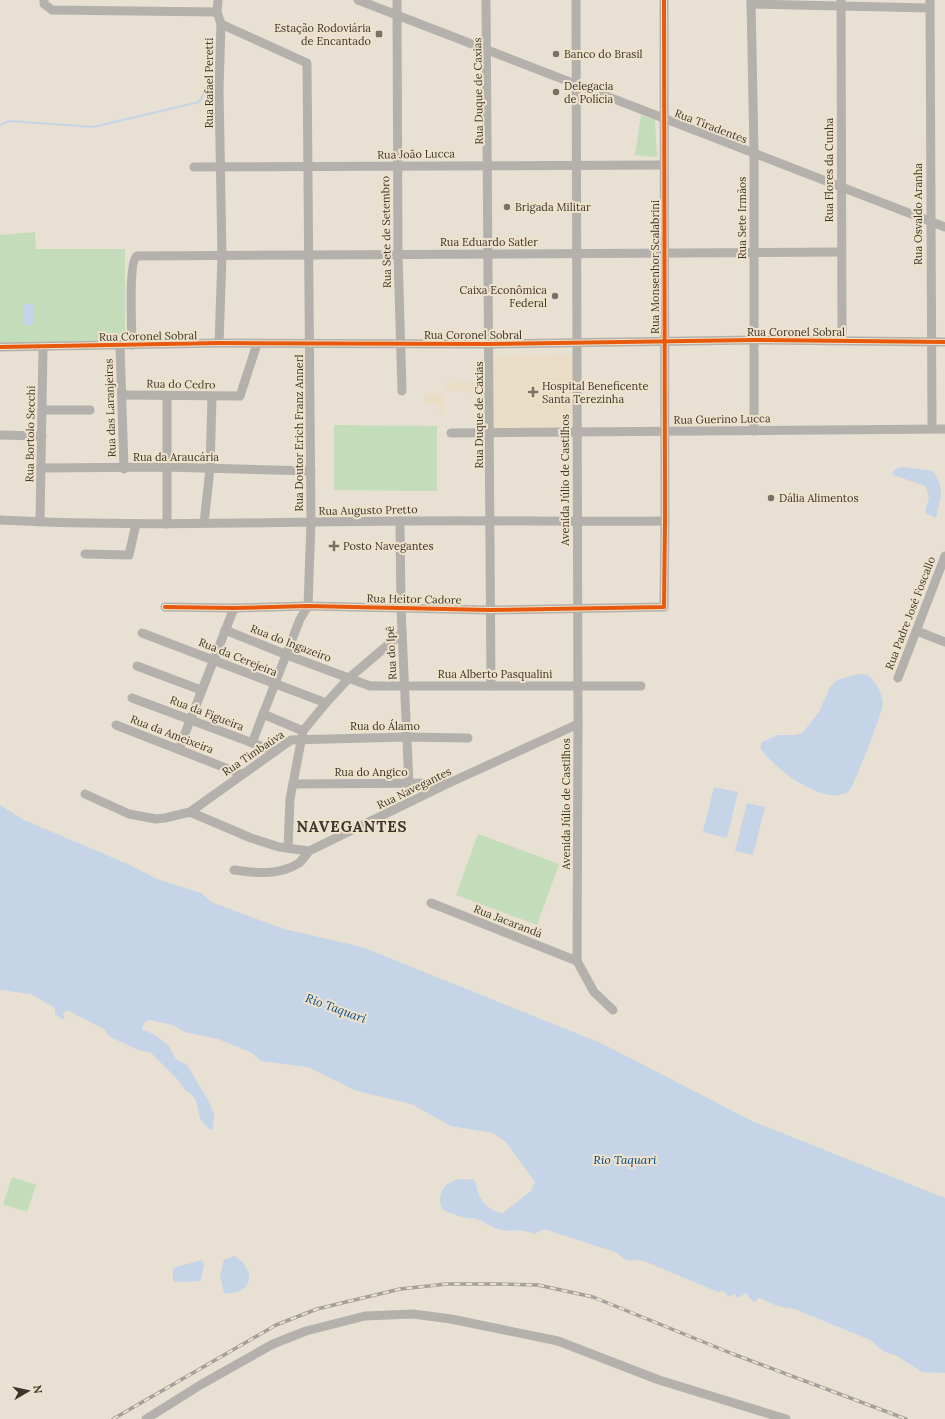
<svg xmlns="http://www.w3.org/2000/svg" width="945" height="1419" font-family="Lora,serif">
	<rect width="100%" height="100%" fill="#e7e0d3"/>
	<g fill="#e9ddc6">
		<path d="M574 355 575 428 493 429 492 356Z"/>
		<path d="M478 382V394H471V391H445V383Z"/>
		<path d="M424 394H444L445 414 439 413 438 403H424Z"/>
	</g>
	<g fill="#c3ddba">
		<path d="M641 115 655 120 657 157 635 155Z"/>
		<path d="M35 232 36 249H125V342L0 344V235Z"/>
		<path d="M334 425 437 426V491L334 490Z"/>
		<path d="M478 834 559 864 537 925 456 895Z"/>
		<path d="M12 1177 36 1185 27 1212 3 1204Z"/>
	</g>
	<g fill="#c5d5e7">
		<path d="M24 304H34V325H23Z"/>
		<path d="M904 467 933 471C945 490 941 497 936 518L925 513 929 496 925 486 893 475 892 472 897 468Z"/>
		<path d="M857 674 868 675C876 683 882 692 883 704 883 711 853 788 849 791 825 809 773 767 760 748L762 742 778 735H796L803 732 819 712 830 687 837 680Z"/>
		<path d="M714 787 738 792 727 838 703 832Z"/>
		<path d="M747 803 765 807 753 855 735 851Z"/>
		<path d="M0 805 24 820 130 865 157 879 201 893 211 902 284 929 362 947 603 1044 752 1121 945 1198V1373L922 1372 897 1356 883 1351 870 1340 792 1308C777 1308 772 1303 759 1298L754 1303 746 1293 738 1298 734 1294 728 1297 724 1291 718 1292 644 1261C632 1258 626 1265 618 1253L550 1231 544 1229 534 1234C522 1228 513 1232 501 1230 495 1229 483 1221 477 1219 474 1218 471 1219 468 1218 459 1217 450 1213 442 1209 436 1194 444 1182 460 1179 465 1178 468 1181 472 1179L476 1182C477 1198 487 1211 503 1213L531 1191 535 1182 507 1143 493 1133 451 1126 411 1104 357 1091 308 1067 261 1061 252 1053 218 1039 184 1032 173 1025 148 1020 144 1023 142 1029C156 1035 172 1044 175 1059L187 1065 208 1100 214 1114 213 1129 210 1130 200 1119 196 1100 190 1093 186 1091 177 1079 150 1052 141 1051 110 1037 104 1029 67 1010 63 1013 65 1019H62L55 1014V1008L31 994 0 990Z"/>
		<path d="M234 1256C257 1268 254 1296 224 1293L220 1275 224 1260Z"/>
		<path d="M202 1260 204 1263 201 1281 176 1282 173 1280V1268Z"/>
	</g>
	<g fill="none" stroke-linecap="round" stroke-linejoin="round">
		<path stroke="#c5d5e7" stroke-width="2" d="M0 125 9 121 93 127 199 102 212 78"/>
		<g stroke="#b4b0ac" stroke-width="9">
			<path d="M44 0V4L52 10 217 12"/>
			<path d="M218 0 217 12 221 24 219 88 222 256 219 343"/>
			<path d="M358 0 945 227"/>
			<path d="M397 0 398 255 402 391"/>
			<path d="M486 0 491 686"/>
			<path d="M576 0 578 724 577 961 594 992 613 1010"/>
			<path d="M751 0 754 152V431"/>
			<path d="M841 0 842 340"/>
			<path d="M930 0 932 428"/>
			<path d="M751 4 930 8"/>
			<path d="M221 24 307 63 311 523 308 606 300 619 252 743"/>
			<path d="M194 167 663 165"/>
			<path d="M132 345C132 331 128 262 137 256L840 252"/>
			<path d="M120 346 124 469"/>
			<path d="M0 347 219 343 488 344 753 340 945 342"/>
			<path d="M122 395 240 396 257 344"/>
			<path d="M42 410H90"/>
			<path d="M451 433 945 429"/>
			<path d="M0 435 42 436"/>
			<path d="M41 468 166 467 311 471"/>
			<path d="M0 520C134 527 267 522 401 521 489 520 577 522 665 521"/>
			<path d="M400 521 401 609 409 784"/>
			<path d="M40 522 43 347"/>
			<path d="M204 523 210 469 212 397"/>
			<path d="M167 524V396"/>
			<path d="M85 554 129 555 136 524"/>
			<path d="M165 607 234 608 308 606 490 610 664 607 665 521 664 0"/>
			<path d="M225 630 287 655 370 686H641"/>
			<path d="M917 631 945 642"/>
			<path d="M142 633 326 703"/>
			<path d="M137 666 201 690"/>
			<path d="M898 678 945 556"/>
			<path d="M132 698 274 751"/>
			<path d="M263 714 303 731"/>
			<path d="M116 725 241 774"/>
			<path d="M179 749 234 608"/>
			<path d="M293 784 446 783"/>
			<path d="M85 794 129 814 156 819 165 818 190 812 291 740 406 737 468 738"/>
			<path d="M190 812 251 838 279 847 309 851 449 783 578 724"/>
			<path d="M288 848 290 799 303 731 326 703 349 678 402 633"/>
			<path d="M234 870C255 873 279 876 299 863 302 860 306 855 309 851"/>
			<path d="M431 903 577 961"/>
			<path d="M146 1419 202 1384 273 1344 306 1331 365 1316 413 1314 451 1319 558 1341 659 1380 786 1419"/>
		</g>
		<g stroke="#a49f9b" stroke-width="3.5">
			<path id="rail" d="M113 1419 276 1325 317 1309 400 1289 447 1284H495L538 1285 593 1297 733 1354 906 1419"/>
		</g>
		<use href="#rail" stroke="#efe2cb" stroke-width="2" stroke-dasharray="6" stroke-linecap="butt"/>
		<g stroke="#efe2cb" stroke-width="6">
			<g id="cycleway">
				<path d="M0 347 219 343 488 344 753 340 945 342"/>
				<path d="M165 607 234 608 308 606 490 610 664 607 665 521 664 0"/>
			</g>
		</g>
		<use href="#cycleway" stroke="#e8590c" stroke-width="4"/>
	</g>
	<g fill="#777267" stroke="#efe2cb" stroke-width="1.5">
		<rect x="375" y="30" width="8" height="8" rx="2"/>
		<circle cx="556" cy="54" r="4"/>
		<circle cx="556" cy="92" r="4"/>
		<circle cx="507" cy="207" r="4"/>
		<circle cx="555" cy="296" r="4"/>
		<path d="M531 386h4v4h4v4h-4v4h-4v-4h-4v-4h4z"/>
		<circle cx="771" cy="498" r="4"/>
		<path d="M332 540h4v4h4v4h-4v4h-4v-4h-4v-4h4z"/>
	</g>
	<g text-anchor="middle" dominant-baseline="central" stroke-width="4" stroke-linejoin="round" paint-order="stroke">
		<g font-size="11" fill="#3b362d" stroke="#efe2cb" text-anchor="start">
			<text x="371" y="28" text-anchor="end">Estação Rodoviária<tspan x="371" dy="13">de Encantado</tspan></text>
			<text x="564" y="54">Banco do Brasil</text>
			<text x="564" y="86">Delegacia<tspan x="564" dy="13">de Polícia</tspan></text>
			<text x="515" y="207">Brigada Militar</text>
			<text x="547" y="290" text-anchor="end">Caixa Econômica<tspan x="547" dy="13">Federal</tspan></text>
			<text x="542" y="386">Hospital Beneficente<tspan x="542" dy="13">Santa Terezinha</tspan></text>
			<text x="779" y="498">Dália Alimentos</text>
			<text x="343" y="546">Posto Navegantes</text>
		</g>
		<g font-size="11" fill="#3b362d" stroke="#efe2cb">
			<text transform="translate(209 83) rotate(-90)">Rua Rafael Peretti</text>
			<text transform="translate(478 91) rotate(-91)">Rua Duque de Caxias</text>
			<text transform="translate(711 126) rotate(21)">Rua Tiradentes</text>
			<text transform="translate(416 154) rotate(-1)">Rua João Lucca</text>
			<text transform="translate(829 170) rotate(-90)">Rua Flores da Cunha</text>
			<text transform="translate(918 214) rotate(-90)">Rua Osvaldo Aranha</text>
			<text transform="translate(742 218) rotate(-90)">Rua Sete Irmãos</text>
			<text transform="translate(386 232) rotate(-91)">Rua Sete de Setembro</text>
			<text x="489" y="242">Rua Eduardo Satler</text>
			<text transform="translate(655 267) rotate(-90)">Rua Monsenhor Scalabrini</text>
			<text x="796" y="332">Rua Coronel Sobral</text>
			<text x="473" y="335">Rua Coronel Sobral</text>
			<text transform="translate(148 336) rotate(-1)">Rua Coronel Sobral</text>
			<text transform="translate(181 384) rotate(1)">Rua do Cedro</text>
			<text transform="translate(110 408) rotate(-92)">Rua das Laranjeiras</text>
			<text transform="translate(479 415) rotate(-90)">Rua Duque de Caxias</text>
			<text transform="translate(722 419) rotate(-1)">Rua Guerino Lucca</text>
			<text transform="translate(299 433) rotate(-90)">Rua Doutor Erich Franz Annerl</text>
			<text transform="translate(30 434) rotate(-89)">Rua Bortolo Secchi</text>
			<text x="176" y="457">Rua da Araucária</text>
			<text transform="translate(565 480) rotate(-90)">Avenida Júlio de Castilhos</text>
			<text transform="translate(368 510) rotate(-1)">Rua Augusto Pretto</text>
			<text transform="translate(414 599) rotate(1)">Rua Heitor Cadore</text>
			<text transform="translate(910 613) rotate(-69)">Rua Padre José Foscallo</text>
			<text transform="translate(291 643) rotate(21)">Rua do Ingazeiro</text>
			<text transform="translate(391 653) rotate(-93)">Rua do Ipê</text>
			<text transform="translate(238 657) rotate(22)">Rua da Cerejeira</text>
			<text x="495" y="674">Rua Alberto Pasqualini</text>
			<text transform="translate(207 713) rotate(21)">Rua da Figueira</text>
			<text x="385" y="726">Rua do Álamo</text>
			<text transform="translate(172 734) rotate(21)">Rua da Ameixeira</text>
			<text transform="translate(253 753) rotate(-34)">Rua Timbaúva</text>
			<text x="371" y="772">Rua do Angico</text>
			<text transform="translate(414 788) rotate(-26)">Rua Navegantes</text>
			<text transform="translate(566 804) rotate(-90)">Avenida Júlio de Castilhos</text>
			<text transform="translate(508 921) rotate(21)">Rua Jacarandá</text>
		</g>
		<g font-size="12" font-style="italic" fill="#01468a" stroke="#efe2cb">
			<text transform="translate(336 1008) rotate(20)">Rio Taquari</text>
			<text x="625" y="1159">Rio Taquari</text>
		</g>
		<g font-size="15" font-weight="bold" letter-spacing="1" fill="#3b362d" stroke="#efe2cb">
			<text x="352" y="826">NAVEGANTES</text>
		</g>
	</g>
	<g transform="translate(28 1391) rotate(81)" stroke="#efe2cb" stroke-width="3" paint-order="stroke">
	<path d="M0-3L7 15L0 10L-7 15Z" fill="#3b362d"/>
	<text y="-6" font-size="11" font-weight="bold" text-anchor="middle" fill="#3b362d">N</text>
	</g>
</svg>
